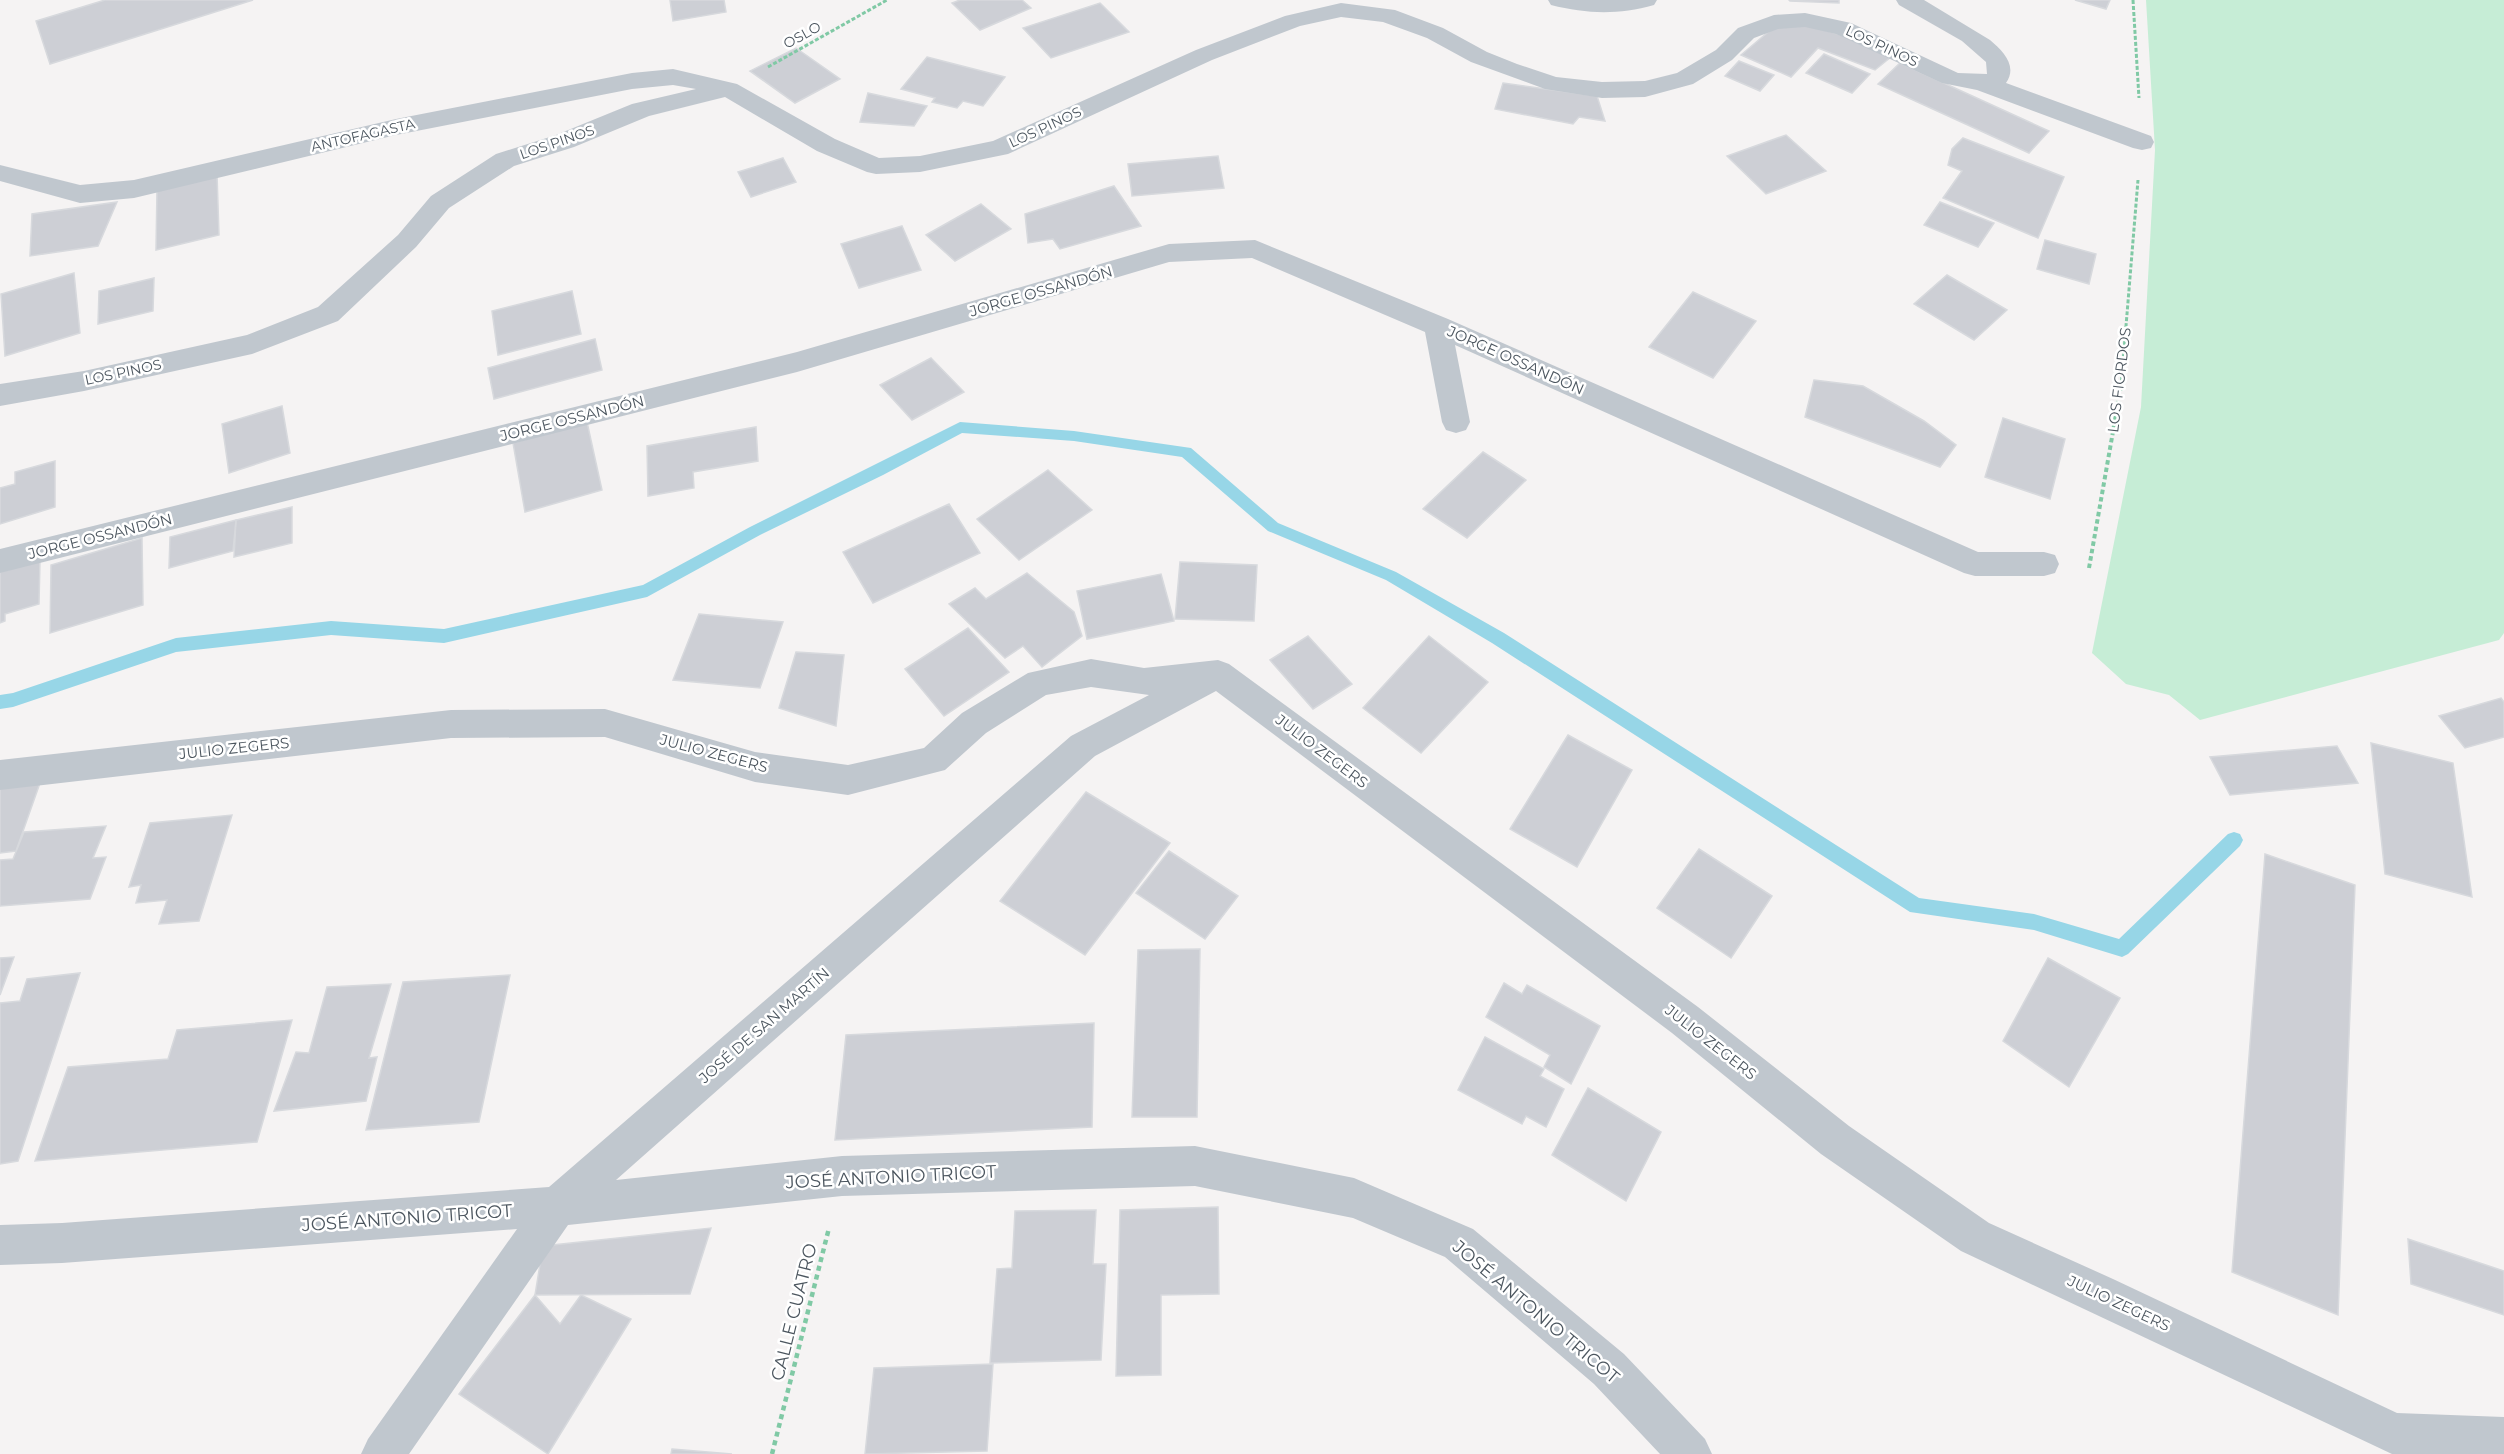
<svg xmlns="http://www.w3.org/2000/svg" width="2504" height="1454" font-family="Montserrat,sans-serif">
	<rect width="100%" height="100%" fill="#f5f3f3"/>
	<path fill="#c6edd6" d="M2146 0H2504V633L2499 640 2200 720 2169 695 2126 684 2092 653 2141 407 2155 150Z"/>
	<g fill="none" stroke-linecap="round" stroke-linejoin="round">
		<path fill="#97d6e7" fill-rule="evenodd" d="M960 422 1074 431 1191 448 1278 523 1396 572 1504 633 1919 898 2034 914 2119 939 2228 834 2234 832 2240 834 2243 840 2240 846 2128 954 2122 957 2034 930 1910 912 1492 643 1386 580 1268 531 1182 457 1074 441 962 433 883 475 760 535 647 597 444 643 331 635 176 652 13 707 0 709V695L13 693 176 638 331 621 444 629 643 585 750 527Z"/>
	</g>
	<g fill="#cdcfd5" stroke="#d7d9dd" stroke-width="1.5">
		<path d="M105 0H253L50 64 36 21Z"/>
		<path d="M670 0H724L726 12 673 21Z"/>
		<path d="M960 0H1022L1031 8 980 30 952 3Z"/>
		<path d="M1789 0H1839V3L1790 1Z"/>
		<path d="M2075 0H2110L2106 9Z"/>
		<path d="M1100 3 1129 32 1051 58 1023 28Z"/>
		<path d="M1807 25 1838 34 1891 57 1875 70 1818 48 1791 77 1741 55 1774 27Z"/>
		<path d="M796 48 840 79 795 103 750 71Z"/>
		<path d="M1824 54 1870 74 1852 93 1806 73Z"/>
		<path d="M927 57 1005 77 983 106 963 101 957 108 932 102 935 98 901 89Z"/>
		<path d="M1739 61 1774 75 1760 91 1725 76Z"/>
		<path d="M1900 63 2049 131 2029 153 1878 84Z"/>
		<path d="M1503 83 1597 96 1605 121 1579 117 1573 124 1495 109Z"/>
		<path d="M868 93 927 106 914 126 860 122Z"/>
		<path d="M1786 135 1826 171 1766 194 1727 156Z"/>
		<path d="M1963 138 2064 177 2038 238 1943 198 1962 171 1948 165 1952 149Z"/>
		<path d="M1218 156 1224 188 1132 196 1128 164Z"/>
		<path d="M783 158 796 182 751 197 738 172Z"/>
		<path d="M217 174 219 235 156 250 157 188Z"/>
		<path d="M1114 186 1141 226 1060 249 1053 239 1028 243 1025 214Z"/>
		<path d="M117 202 98 246 30 256 32 214Z"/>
		<path d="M1940 202 1994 223 1978 247 1924 225Z"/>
		<path d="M981 204 1011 229 955 261 926 235Z"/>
		<path d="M902 226 921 270 859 288 841 244Z"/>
		<path d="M2045 240 2096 254 2089 284 2037 269Z"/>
		<path d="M74 273 80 333 5 356 1 294Z"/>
		<path d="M1947 275 2007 310 1974 340 1914 304Z"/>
		<path d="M154 278 153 311 98 324 99 291Z"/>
		<path d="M572 291 581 334 498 355 492 311Z"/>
		<path d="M1693 292 1756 321 1713 378 1649 347Z"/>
		<path d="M595 339 602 370 494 399 488 368Z"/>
		<path d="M931 358 964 392 912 420 880 385Z"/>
		<path d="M1814 380 1863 386 1924 421 1956 445 1940 467 1805 417Z"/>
		<path d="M282 406 290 453 229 473 222 424Z"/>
		<path d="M2003 418 2065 439 2050 499 1985 477Z"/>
		<path d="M587 422 602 490 525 512 513 443Z"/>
		<path d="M756 427 758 461 693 472 694 488 648 496 647 446Z"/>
		<path d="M1483 452 1526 480 1467 538 1423 509Z"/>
		<path d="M55 461V507L0 524V488L15 484V472Z"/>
		<path d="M1048 470 1092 510 1019 560 977 519Z"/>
		<path d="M949 504 980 553 873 603 843 552Z"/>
		<path d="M292 507V543L234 557 236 520Z"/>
		<path d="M236 520 233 551 169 568 170 537Z"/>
		<path d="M142 538 143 605 50 633 51 565Z"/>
		<path d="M40 560 39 604 5 614V621L0 623V572Z"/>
		<path d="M1180 562 1257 565 1254 621 1175 619Z"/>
		<path d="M1027 573 1074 612 1082 636 1042 667 1023 646 1005 658 949 604 975 588 986 599Z"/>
		<path d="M1161 574 1174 621 1087 639 1077 591Z"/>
		<path d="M699 614 783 622 760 688 673 680Z"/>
		<path d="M968 628 1009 672 944 716 905 669Z"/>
		<path d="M1308 636 1352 684 1313 709 1270 660Z"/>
		<path d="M1429 636 1488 682 1421 753 1363 708Z"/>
		<path d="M796 652 844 655 836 726 779 708Z"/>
		<path d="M2501 698 2504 702V737L2465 748 2439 716Z"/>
		<path d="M1568 735 1632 770 1577 867 1510 829Z"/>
		<path d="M2371 743 2453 763 2472 897 2385 874Z"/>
		<path d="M2337 746 2358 783 2230 795 2210 757Z"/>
		<path d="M40 783 16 851 0 853V787Z"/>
		<path d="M1086 792 1170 843 1085 955 1000 901Z"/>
		<path d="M232 815 199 921 159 924 167 900 136 903 141 885 129 887 150 823Z"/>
		<path d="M106 826 93 858 106 857 90 899 0 906V860L13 859 24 832Z"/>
		<path d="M1699 849 1772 896 1731 958 1657 908Z"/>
		<path d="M1169 851 1238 896 1205 939 1136 893Z"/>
		<path d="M2265 854 2355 885 2338 1315 2232 1272Z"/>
		<path d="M1200 949 1197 1117H1132L1138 950Z"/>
		<path d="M14 957 0 995V958Z"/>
		<path d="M2048 958 2120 998 2069 1087 2003 1041Z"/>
		<path d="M80 973 18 1161 0 1164V1003L20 1001 27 979Z"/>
		<path d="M510 975 479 1122 366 1130 403 982Z"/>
		<path d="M1504 983 1522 994 1527 985 1600 1026 1571 1084 1544 1067 1550 1055 1486 1017Z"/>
		<path d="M391 984 369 1058 377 1057 366 1101 274 1111 296 1052 309 1053 327 987Z"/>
		<path d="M292 1020 257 1142 35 1161 68 1067 168 1059 177 1030Z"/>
		<path d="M1094 1023 1092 1127 835 1140 846 1035Z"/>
		<path d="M1485 1037 1544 1069 1540 1076 1564 1089 1546 1127 1526 1116 1522 1124 1458 1090Z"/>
		<path d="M1588 1088 1661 1132 1626 1201 1552 1155Z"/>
		<path d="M1218 1207 1219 1294 1161 1295V1375L1116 1376 1120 1210Z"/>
		<path d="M1096 1210 1093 1264H1106L1101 1360 990 1363 997 1269 1012 1268 1015 1211Z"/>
		<path d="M711 1228 690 1294 535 1295 543 1246Z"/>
		<path d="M2408 1239 2504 1271V1315L2411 1284Z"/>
		<path d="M535 1295 560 1324 581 1295 631 1319 548 1454 459 1394Z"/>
		<path d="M993 1364 987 1451 865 1454 874 1368Z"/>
		<path d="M672 1449 732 1454H671Z"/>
	</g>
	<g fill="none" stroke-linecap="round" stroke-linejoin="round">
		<g stroke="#80c9a5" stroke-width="3" stroke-dasharray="4 2" stroke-linecap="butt">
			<path d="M2133 0 2139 98"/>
			<path d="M768 67 887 0"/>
			<path d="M2121 387 2138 180"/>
		</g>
		<path stroke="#80c9a5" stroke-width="4" stroke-dasharray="4.5 3" stroke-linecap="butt" d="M2089 568 2121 386"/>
		<path stroke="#80c9a5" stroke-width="4.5" stroke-dasharray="5 4" stroke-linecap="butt" d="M772 1454 829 1228"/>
		<g fill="#c0c7ce" fill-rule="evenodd">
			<path d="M1548 0H1657L1654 5C1618 15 1587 14 1551 5Z"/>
			<path d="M1896 0H1924L1990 40C2003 51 2018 66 2006 83L2151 136 2154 142 2151 148 2142 150 2133 148 1977 90 1942 83 1836 34 1805 27 1778 29 1754 38 1732 60 1693 84 1645 97 1602 98 1545 89 1471 62 1427 38 1383 22 1341 17 1300 26 1212 60 1008 154 920 172 876 174 867 172 817 151 725 97 649 116 574 147 514 166 449 208 416 247 338 321 252 354 84 391 0 406V384L84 371 247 335 318 307 398 235 431 196 496 154 556 135 632 104 696 89 673 85 632 89 396 135 134 198 80 203 0 181V165L80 185 134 180 396 119 632 73 673 69 737 84 835 139 879 158 920 156 993 141 1196 50 1285 16 1341 3 1395 10 1443 28 1487 52 1517 64 1556 77 1602 82 1645 81 1677 73 1716 50 1738 28 1774 15 1805 13 1851 23 1958 73 1987 74 1986 62 1962 41 1899 5Z"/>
			<path d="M1255 240 1448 319 1978 552H2044L2055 555 2059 564 2055 573 2044 576H1975L1964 573 1455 345 1470 422 1466 430 1456 433 1446 430 1442 422 1425 332 1252 258 1169 262 797 372 0 573V549L797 352 1169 244Z"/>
			<path d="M1091 659 1144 668 1218 660 1229 664 1698 1007 1849 1126 1989 1223 2113 1279 2397 1413 2504 1417V1454H2392L1961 1251 1821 1154 1672 1033 1216 691 1095 756 616 1180 842 1156 1195 1146 1354 1178 1473 1229 1624 1354 1705 1439 1712 1454H1660L1594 1384 1445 1257 1353 1218 1195 1186 842 1196 568 1225 409 1454H361L368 1439 517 1229 62 1263 0 1265V1225L62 1223 549 1187 1071 736 1149 695 1091 687 1046 695 986 733 945 770 848 795 755 782 605 737 451 738 0 790V760L451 710 605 709 755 752 848 765 924 748 962 713 1028 673Z"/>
		</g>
	</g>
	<g text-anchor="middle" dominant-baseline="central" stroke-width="5" stroke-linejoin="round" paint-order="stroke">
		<g font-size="14" fill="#4c565f" stroke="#fff">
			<text transform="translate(802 35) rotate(-29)">OSLO</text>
			<text transform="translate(1882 46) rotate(25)">LOS PINOS</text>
			<text transform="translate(1045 127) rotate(-25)">LOS PINOS</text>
			<text transform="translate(363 135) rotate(-13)">ANTOFAGASTA</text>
			<text transform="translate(557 142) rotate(-19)">LOS PINOS</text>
			<text transform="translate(123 372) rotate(-12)">LOS PINOS</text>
		</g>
		<g font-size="15" fill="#4c565f" stroke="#fff">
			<text transform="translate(1041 291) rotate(-16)">JORGE OSSANDÓN</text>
			<text transform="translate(1516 360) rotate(24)">JORGE OSSANDÓN</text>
			<text transform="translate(2119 380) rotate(-83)">LOS FIORDOS</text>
			<text transform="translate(572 418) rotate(-14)">JORGE OSSANDÓN</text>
			<text transform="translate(100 536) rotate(-14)">JORGE OSSANDÓN</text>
			<text transform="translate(234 748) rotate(-6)">JULIO ZEGERS</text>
			<text transform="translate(1322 751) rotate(37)">JULIO ZEGERS</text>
			<text transform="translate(714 753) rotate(15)">JULIO ZEGERS</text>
			<text transform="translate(764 1025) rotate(-41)">JOSÉ DE SAN MARTÍN</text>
			<text transform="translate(1711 1042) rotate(38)">JULIO ZEGERS</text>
			<text transform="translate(2119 1303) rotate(25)">JULIO ZEGERS</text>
		</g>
		<g font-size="18" fill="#4c565f" stroke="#fff">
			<text transform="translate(891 1177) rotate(-3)">JOSÉ ANTONIO TRICOT</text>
			<text transform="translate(407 1218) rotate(-4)">JOSÉ ANTONIO TRICOT</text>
			<text transform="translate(794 1312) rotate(-76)">CALLE CUATRO</text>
			<text transform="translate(1536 1312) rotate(40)">JOSÉ ANTONIO TRICOT</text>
		</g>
	</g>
</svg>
